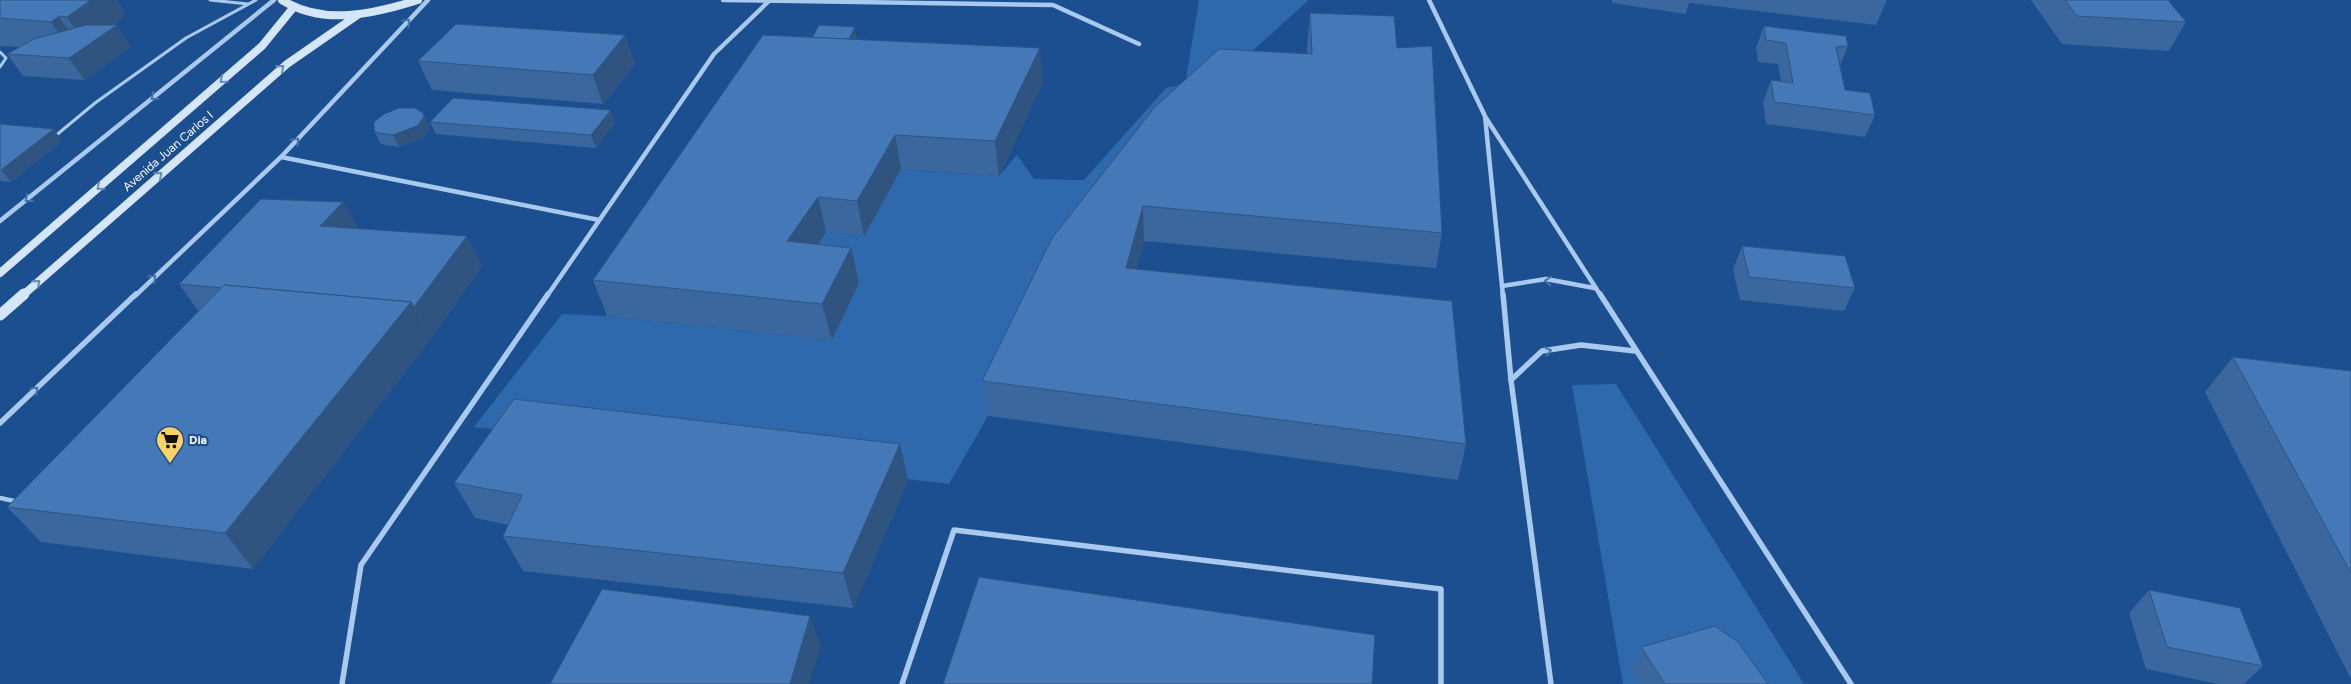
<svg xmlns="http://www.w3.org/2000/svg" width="2351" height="684" font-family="Figtree,sans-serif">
	<rect width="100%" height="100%" fill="#1b4f8f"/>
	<g fill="#2e69ad">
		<path d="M1199 0H1309L1212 87 988 416 949 484 474 427 562 314 607 316 831 340 797 276 826 232 864 236 901 169 999 176 1017 155 1034 179 1084 180 1166 88 1185 84Z"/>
		<path d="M1616 384 1804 684H1623L1572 385Z"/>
	</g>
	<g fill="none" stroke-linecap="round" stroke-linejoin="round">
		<g stroke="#a9c9ee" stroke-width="3">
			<path d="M210 0 248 4"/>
			<path d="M0 52 6 58 0 67"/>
			<path d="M54 137 95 103 186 38 256 0"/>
		</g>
		<path stroke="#a9c9ee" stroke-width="4.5" d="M0 498 14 501"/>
		<g stroke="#a9c9ee" stroke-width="4.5">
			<path d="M723 0 1053 5 1139 44"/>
			<path d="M1429 0 1485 116 1503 296"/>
			<path d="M1486 118 1601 296"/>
			<path d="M281 157 599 220"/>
			<path d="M0 221 274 0"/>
			<path d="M1502 286 1546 279 1594 288"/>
			<path d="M135 296 281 157 428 0"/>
			<path d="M547 296 714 54 770 0"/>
		</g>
		<g stroke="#a9c9ee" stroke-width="5.5">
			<path d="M1503 294 1511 380 1551 684"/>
			<path d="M1600 294 1851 684"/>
			<path d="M1511 380 1542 351 1581 345 1635 351"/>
			<path d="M0 423 136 294"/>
			<path d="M342 684 361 565 548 294"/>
			<path d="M902 684 954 530 1441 589V684"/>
		</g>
		<g stroke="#d6e6fa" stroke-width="8">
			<path d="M282 0C323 26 374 14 418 0"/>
			<path d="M0 273 262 46 293 8"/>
			<path d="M22 296 287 64 359 14"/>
		</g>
		<path stroke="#d6e6fa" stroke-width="11" d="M0 315 24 294"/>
	</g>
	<g fill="#3a679d">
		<path d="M0 0H117L124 11 122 12 125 16 113 25 131 47 84 80 23 76 7 54 20 47 0 46Z"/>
		<path d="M1612 0H1887L1876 25 1689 3 1686 14 1612 3Z"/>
		<path d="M2031 0H2168L2186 22 2169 51 2062 44Z"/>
		<path d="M1310 13 1397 48 1442 233 1436 268 1144 241 1136 269 1466 444 1458 480 988 416 982 381 1219 49 1307 54V46Z"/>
		<path d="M1764 26 1848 46 1840 66 1845 90 1875 115 1865 137 1766 124 1763 102 1771 80 1781 82 1778 64 1758 62 1756 48Z"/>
		<path d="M625 35 635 64 603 104 432 90 418 61Z"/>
		<path d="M812 38H857V40L1043 82 999 176 901 169 864 236 826 232 818 244 851 248 859 283 832 340 607 316 593 280Z"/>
		<path d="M423 113 430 129 423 138 399 147 385 145 380 143 374 130Z"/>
		<path d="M430 122 615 123 596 148 436 134Z"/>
		<path d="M0 124 62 141 11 182 0 181Z"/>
		<path d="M343 202 358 229 482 266 431 338 253 569 41 542 7 507 199 312 179 284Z"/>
		<path d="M1742 246 1855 288 1844 311 1740 300 1733 269Z"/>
		<path d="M2233 357 2351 371V679L2205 392Z"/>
		<path d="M908 480 853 608 523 571 503 536 509 525 475 518 454 483Z"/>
		<path d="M2149 590 2263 666 2244 684H2218L2146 669 2129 613Z"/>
		<path d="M1641 647 1768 684H1640L1631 669Z"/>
	</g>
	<g fill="#305480">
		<path d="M91 0H117L124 11 122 12 125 16 86 46 67 17Z"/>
		<path d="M59 16 78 45 70 51 51 22Z"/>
		<path d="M117 25 131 47 84 80 69 58Z"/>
		<path d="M855 27 857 38 849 56 846 45Z"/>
		<path d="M625 35 635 64 603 104 593 75Z"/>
		<path d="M1040 48 1043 82 999 176 995 141Z"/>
		<path d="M611 110 615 123 596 148 591 135Z"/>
		<path d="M423 113 430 129 423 138 399 147 393 135Z"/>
		<path d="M54 129 62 141 11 182 1 170Z"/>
		<path d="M895 135 901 169 864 236 857 201Z"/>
		<path d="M818 197 826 232 797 276 787 241Z"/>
		<path d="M343 202 360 233 320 226Z"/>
		<path d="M1143 206 1144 241 1127 303 1126 268Z"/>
		<path d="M467 236 482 266 431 338 414 307Z"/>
		<path d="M851 248 859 283 832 340 822 304Z"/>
		<path d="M411 302 431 338 253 569 225 533Z"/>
		<path d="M900 444 908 480 853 608 843 573Z"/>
		<path d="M810 616 821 646 809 684H790Z"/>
	</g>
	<g fill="#4478b7" stroke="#305480">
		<path d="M0 0H91L67 17 59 16 51 22 0 18Z"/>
		<path d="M2065 0H2168L2186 22 2077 16Z"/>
		<path d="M1310 13 1394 16 1397 48 1432 46 1442 233 1143 206 1126 268 1452 301 1466 444 982 381 1052 238 1155 107 1219 49 1312 54Z"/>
		<path d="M456 24 625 35 593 75 418 61Z"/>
		<path d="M86 25H117L69 58 7 54 34 39Z"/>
		<path d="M819 25 855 27 849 39 812 38Z"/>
		<path d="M1764 26 1846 36 1848 46 1836 47 1845 90 1870 93 1875 115 1774 102 1771 80 1793 83 1786 43 1766 40Z"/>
		<path d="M763 35 1040 48 995 141 895 135 857 201 818 197 787 241 851 248 822 304 593 280Z"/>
		<path d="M453 98 611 110 591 135 430 122Z"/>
		<path d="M399 108H415L423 113 424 117 417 126 393 135 378 133 374 130V122L384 114Z"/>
		<path d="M0 124 54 129 1 170 0 169Z"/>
		<path d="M261 199 343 202 320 226 467 236 414 307 411 302 224 285 222 288 179 284Z"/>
		<path d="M1742 246 1845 256 1855 288 1749 277Z"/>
		<path d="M224 285 411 302 225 533 7 507Z"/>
		<path d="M2233 357 2351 371V573Z"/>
		<path d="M514 399 900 444 843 573 503 536 522 495 454 483Z"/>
		<path d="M979 577 1375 635 1372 684H943Z"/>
		<path d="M602 589 810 616 790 684H550Z"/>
		<path d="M2149 590 2240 608 2263 666 2167 647Z"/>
		<path d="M1715 626 1738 642 1768 684H1665L1641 647Z"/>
	</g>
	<defs><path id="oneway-chevron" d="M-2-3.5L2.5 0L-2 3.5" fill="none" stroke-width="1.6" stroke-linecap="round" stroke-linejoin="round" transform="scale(1.25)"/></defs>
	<g stroke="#4674ac">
		<use href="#oneway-chevron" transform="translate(407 22) rotate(-47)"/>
		<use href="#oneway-chevron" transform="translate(154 97) rotate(141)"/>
		<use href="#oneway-chevron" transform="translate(296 141) rotate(-47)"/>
		<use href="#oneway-chevron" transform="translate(28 199) rotate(141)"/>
		<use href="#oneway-chevron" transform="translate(153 278) rotate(-43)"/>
		<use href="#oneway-chevron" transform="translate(1548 281) rotate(-177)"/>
		<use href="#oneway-chevron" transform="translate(1548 351) rotate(-14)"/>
		<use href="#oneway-chevron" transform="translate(35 390) rotate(-43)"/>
	</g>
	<g stroke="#668bba">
		<use href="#oneway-chevron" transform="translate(281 68) rotate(-41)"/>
		<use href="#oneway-chevron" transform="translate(223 80) rotate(139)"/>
		<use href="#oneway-chevron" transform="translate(159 175) rotate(-41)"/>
		<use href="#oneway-chevron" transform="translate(100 187) rotate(139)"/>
		<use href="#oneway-chevron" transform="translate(37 283) rotate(-41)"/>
	</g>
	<defs>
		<g id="supermarket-pin" transform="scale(1.4375)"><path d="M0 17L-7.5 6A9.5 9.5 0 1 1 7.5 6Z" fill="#ffd166" stroke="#1b4f8f"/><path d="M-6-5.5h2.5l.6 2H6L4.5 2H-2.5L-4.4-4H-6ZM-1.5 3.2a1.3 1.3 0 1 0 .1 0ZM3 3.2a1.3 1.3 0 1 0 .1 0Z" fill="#111"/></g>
	</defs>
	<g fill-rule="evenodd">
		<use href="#supermarket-pin" x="170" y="440"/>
	</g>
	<g text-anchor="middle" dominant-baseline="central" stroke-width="4.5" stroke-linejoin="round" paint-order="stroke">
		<g font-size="12" fill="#fff" stroke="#1b4f8f">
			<text transform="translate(168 151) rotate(-41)">Avenida Juan Carlos I</text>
		</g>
		<g font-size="12" font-weight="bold" fill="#fff" stroke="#1b4f8f" text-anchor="start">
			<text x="189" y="440">Dia</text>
		</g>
	</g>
</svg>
